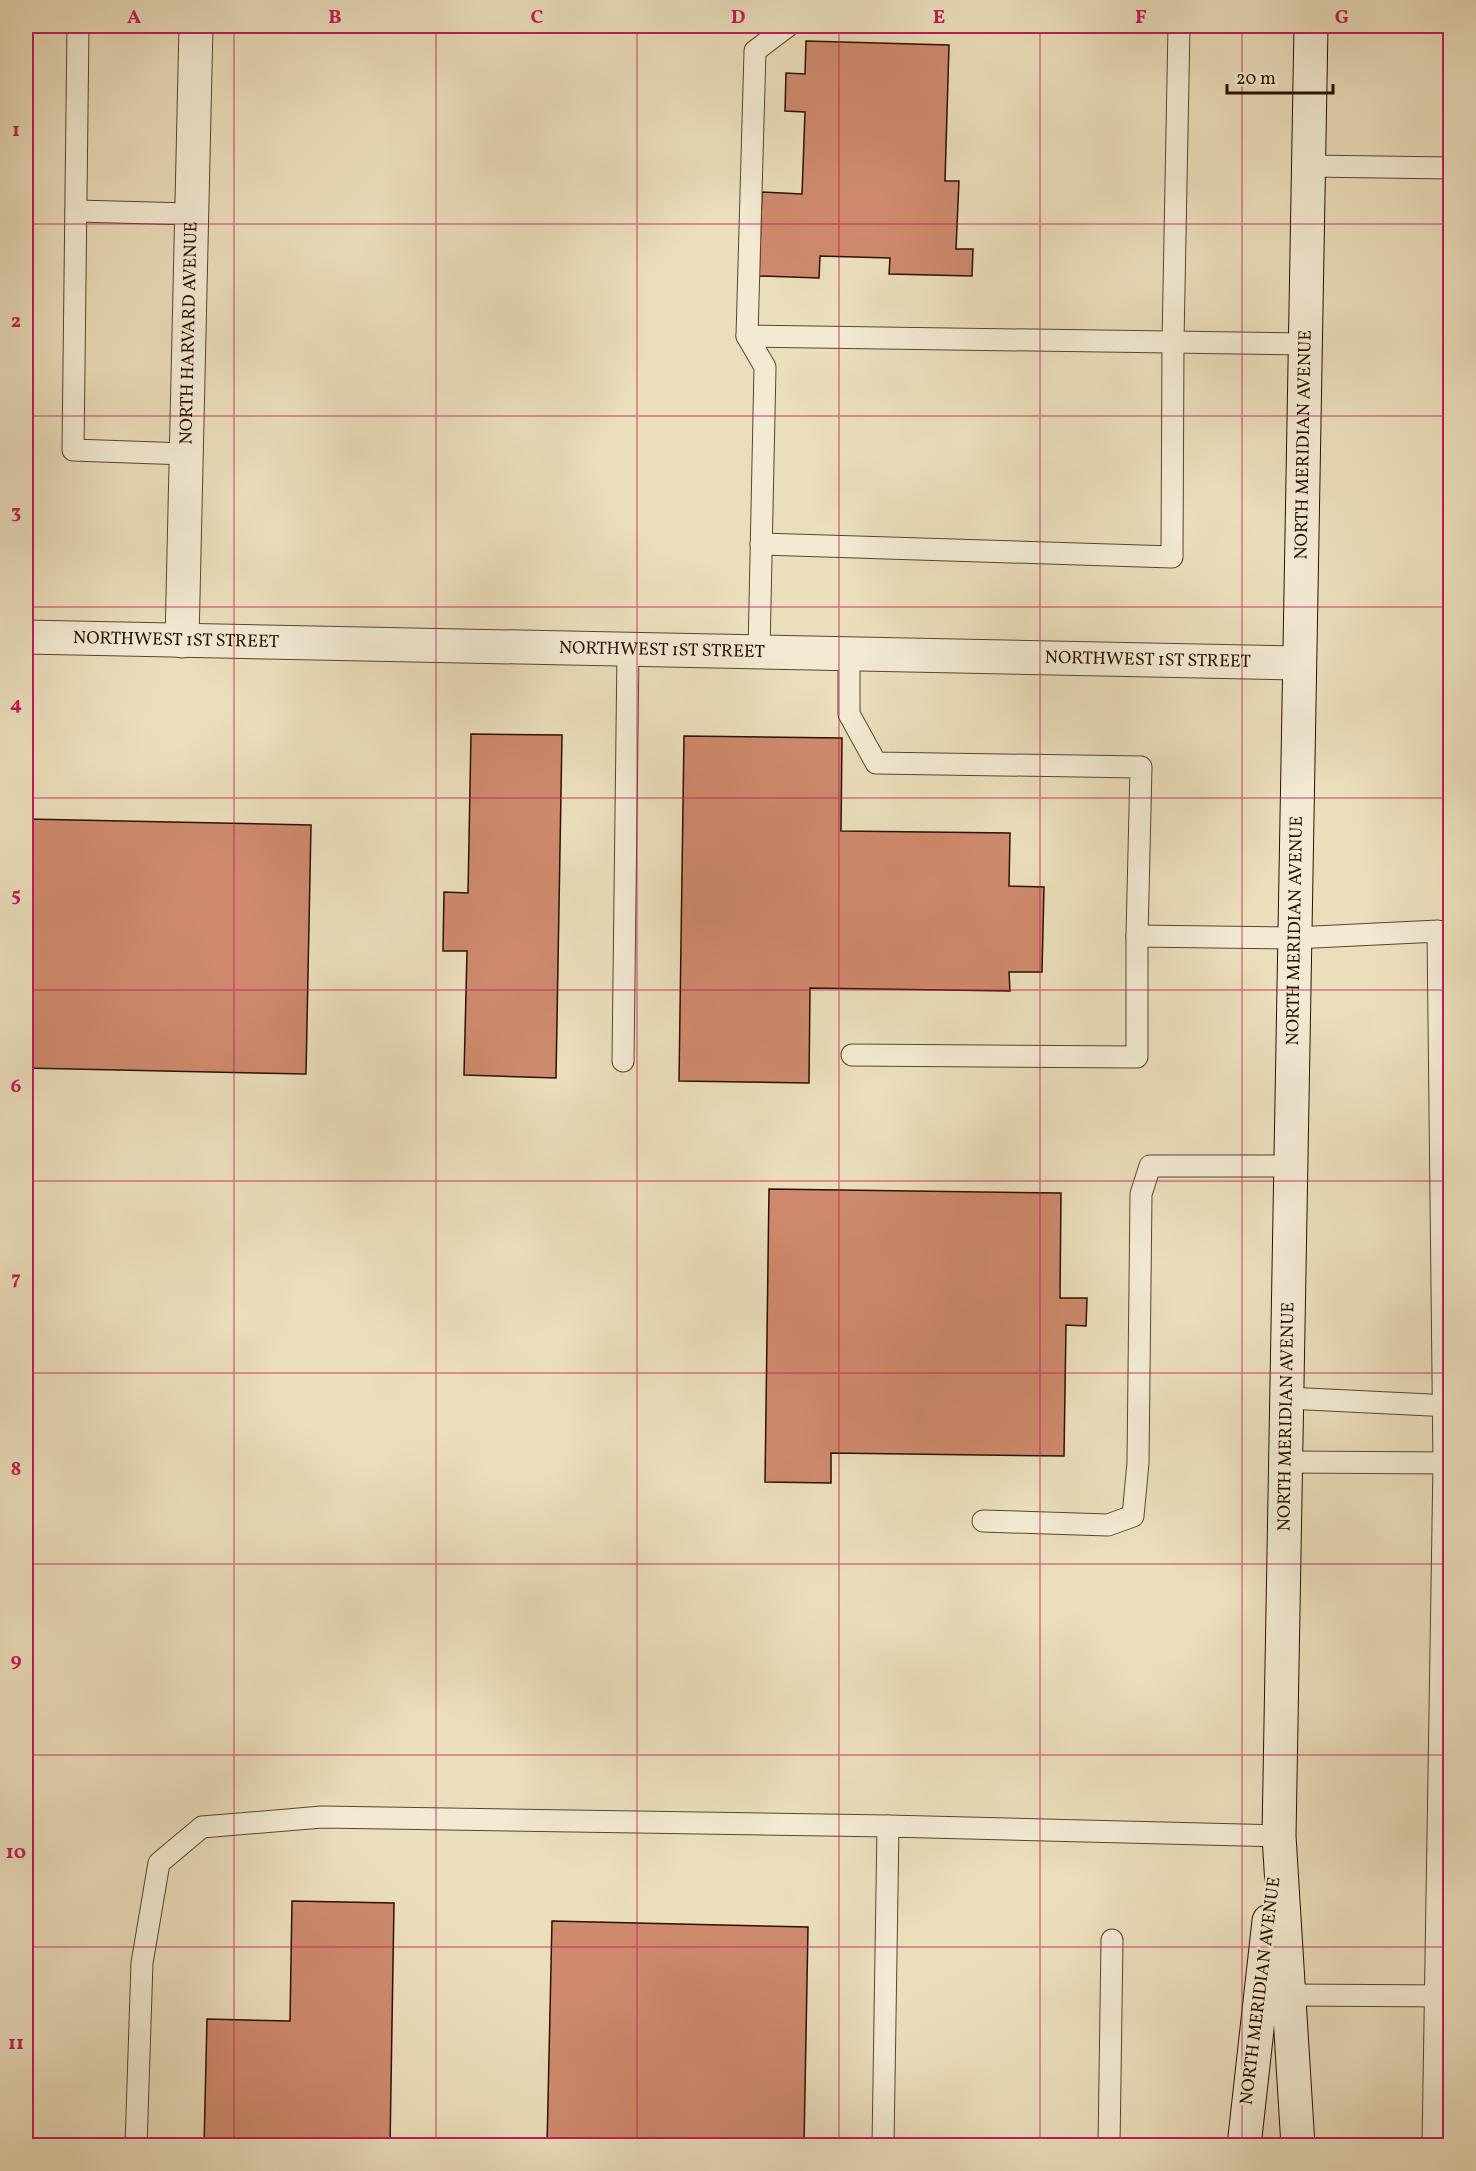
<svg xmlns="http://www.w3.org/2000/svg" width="1476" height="2171" font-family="Vollkorn,serif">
	<rect width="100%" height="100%" fill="#ebdebb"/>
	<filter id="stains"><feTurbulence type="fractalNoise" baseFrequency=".00333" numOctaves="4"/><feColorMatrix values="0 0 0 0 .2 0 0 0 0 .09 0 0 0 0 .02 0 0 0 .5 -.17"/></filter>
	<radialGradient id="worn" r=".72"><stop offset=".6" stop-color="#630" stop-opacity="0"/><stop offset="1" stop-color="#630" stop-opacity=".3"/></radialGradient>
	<g fill="#cf8a6d" stroke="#2b1100" stroke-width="1.5">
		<path d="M806 41 949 45 945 181H959L956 249H973L972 276 889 274 890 258 820 256 819 278 759 276 762 192 802 194 805 112 785 111 786 73 805 74Z"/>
		<path d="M471 734 562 735 556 1078 464 1075 467 951H443L444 892 468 893Z"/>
		<path d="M684 736 842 738 841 831 1010 833 1009 886 1044 887 1042 972H1009L1010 991 810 988 809 1083 679 1081Z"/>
		<path d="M26 819 311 825 306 1074 26 1068Z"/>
		<path d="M769 1189 1061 1193 1060 1298H1087L1086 1326 1066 1325 1064 1456 831 1453V1483L765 1482Z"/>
		<path d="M26 1621H32L31 1741H26Z"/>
		<path d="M292 1901 394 1903 390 2146H204L207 2019 290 2021Z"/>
		<path d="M552 1921 808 1927 804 2146H547Z"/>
	</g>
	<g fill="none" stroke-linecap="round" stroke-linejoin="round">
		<g stroke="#5b442f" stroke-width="23">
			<g id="service">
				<path d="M78 26 73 450 186 454"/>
				<path d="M788 26 755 51 747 336 1305 344"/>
				<path d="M1309 166 1450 168"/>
				<path d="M76 211 191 214"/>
				<path d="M747 336 765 367 759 652"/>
				<path d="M761 544 1172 557 1173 342 1179 26"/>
				<path d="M849 654V714L876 763 1141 767 1137 936"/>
				<path d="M852 1055 1137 1057V936L1294 938 1438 931 1444 1463 1433 2146"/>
				<path d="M623 1061 628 650"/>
				<path d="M1287 1398 1450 1406"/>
				<path d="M1285 1462 1450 1463"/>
				<path d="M983 1521 1108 1525 1133 1516 1138 1463 1141 1194 1150 1166H1291"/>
				<path d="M1289 1995 1450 1996"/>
				<path d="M136 2146 142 1963 159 1863 202 1827 322 1817 888 1826"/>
				<path d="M883 2146 888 1826 1279 1836"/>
				<path d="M1109 2146 1112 1940"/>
			</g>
		</g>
		<g stroke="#5b442f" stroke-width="35">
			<g id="minor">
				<path id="s1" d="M26 637 1299 663"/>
				<path id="s2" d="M182 641 196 26"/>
			</g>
		</g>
		<g stroke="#2b1100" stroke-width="35">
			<g id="secondary">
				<path d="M1244 2146 1269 1921"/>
				<path id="s3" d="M1298 2146 1279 1836 1311 26"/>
			</g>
		</g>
		<use href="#service" stroke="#f2ead3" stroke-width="21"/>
		<use href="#minor" stroke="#f2ead3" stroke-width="33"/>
		<use href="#secondary" stroke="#f2ead3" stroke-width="33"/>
	</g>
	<path fill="none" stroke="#c2185b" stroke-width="1.5" stroke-opacity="0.55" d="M234 26V2146M436 26V2146M637 26V2146M839 26V2146M1040 26V2146M1242 26V2146M26 224H1450M26 416H1450M26 607H1450M26 798H1450M26 990H1450M26 1181H1450M26 1373H1450M26 1564H1450M26 1755H1450M26 1947H1450"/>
	<g text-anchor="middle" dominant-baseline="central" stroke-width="5" stroke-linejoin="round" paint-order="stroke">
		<g font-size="18" fill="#2b1100" stroke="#f2ead3">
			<text stroke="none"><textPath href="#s2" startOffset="308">NORTH HARVARD AVENUE</textPath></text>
			<text stroke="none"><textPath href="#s3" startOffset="1702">NORTH MERIDIAN AVENUE</textPath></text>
			<text stroke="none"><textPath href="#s1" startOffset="150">NORTHWEST 1ST STREET</textPath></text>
			<text stroke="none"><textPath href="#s1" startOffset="636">NORTHWEST 1ST STREET</textPath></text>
			<text stroke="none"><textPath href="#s1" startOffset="1122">NORTHWEST 1ST STREET</textPath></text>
			<text stroke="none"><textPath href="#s3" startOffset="1216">NORTH MERIDIAN AVENUE</textPath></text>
			<text stroke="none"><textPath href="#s3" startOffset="730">NORTH MERIDIAN AVENUE</textPath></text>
			<text transform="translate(1261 1991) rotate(-83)">NORTH MERIDIAN AVENUE</text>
		</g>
	</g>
	<rect width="1476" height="2171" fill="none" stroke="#ebdebb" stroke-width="66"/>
	<path d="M1227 84v9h106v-9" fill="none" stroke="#2b1100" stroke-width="3"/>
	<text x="1236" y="84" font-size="18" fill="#2b1100" stroke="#f2ead3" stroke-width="4.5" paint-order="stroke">20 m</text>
	<rect x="33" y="33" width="1410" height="2105" fill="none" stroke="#c2185b" stroke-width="2"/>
	<g font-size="20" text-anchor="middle" font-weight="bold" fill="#c2185b">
		<text x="134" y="23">A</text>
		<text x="335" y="23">B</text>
		<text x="537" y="23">C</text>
		<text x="738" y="23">D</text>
		<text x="939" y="23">E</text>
		<text x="1141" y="23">F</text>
		<text x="1342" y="23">G</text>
		<text x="16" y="136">1</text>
		<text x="16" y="327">2</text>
		<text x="16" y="518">3</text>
		<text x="16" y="710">4</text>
		<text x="16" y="901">5</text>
		<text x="16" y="1092">6</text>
		<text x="16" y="1284">7</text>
		<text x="16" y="1475">8</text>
		<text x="16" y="1666">9</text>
		<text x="16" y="1858">10</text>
		<text x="16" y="2049">11</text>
	</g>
	<rect width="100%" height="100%" filter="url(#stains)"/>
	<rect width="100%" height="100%" fill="url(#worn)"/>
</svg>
